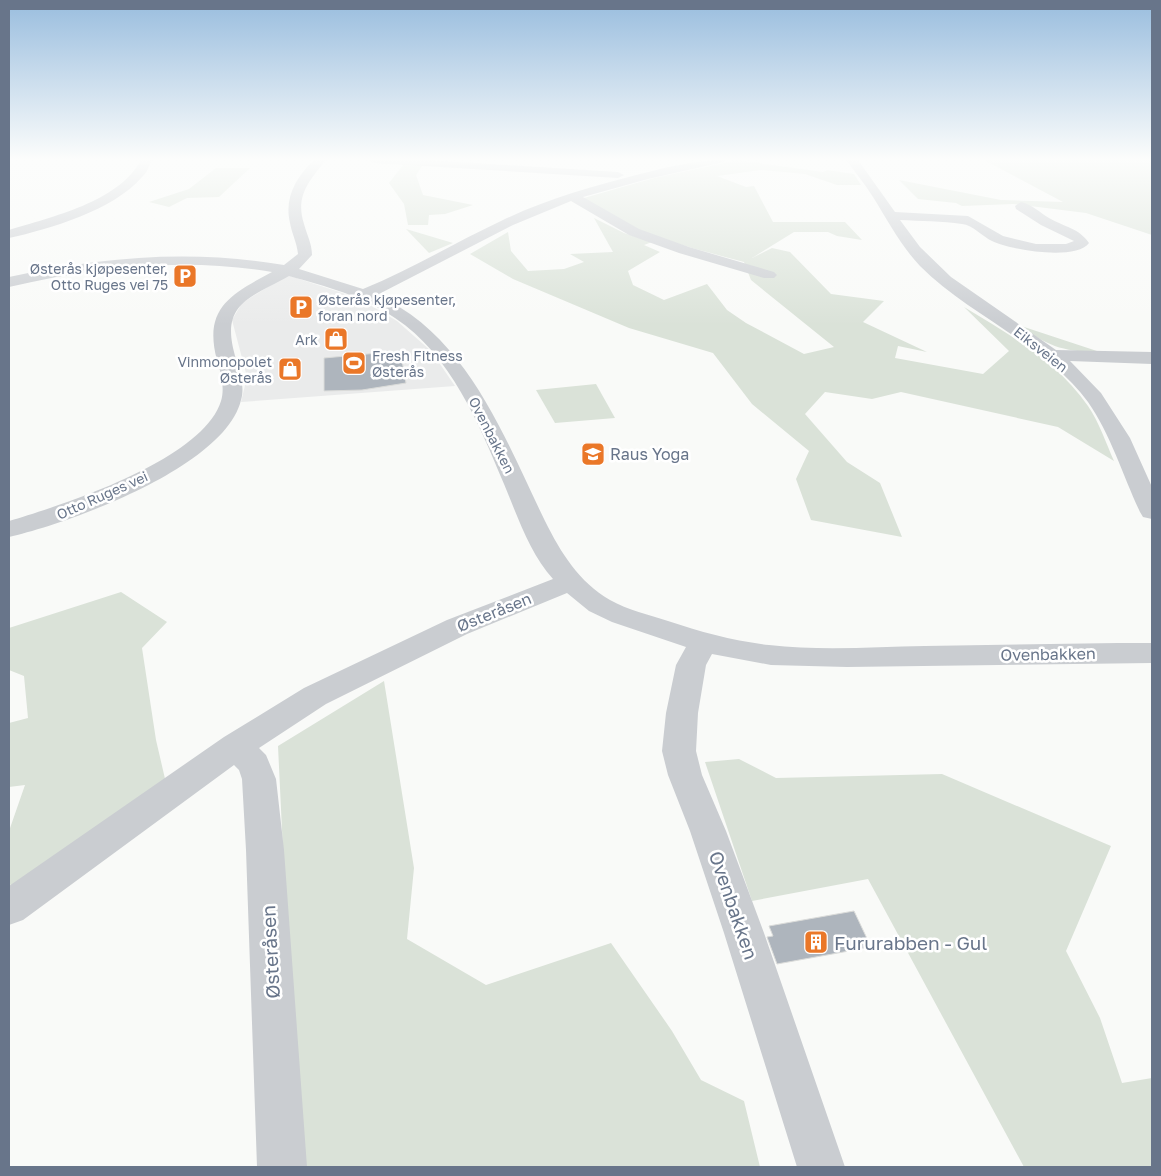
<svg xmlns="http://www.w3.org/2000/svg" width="1161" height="1176" font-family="'Golos Text',sans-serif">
	<rect width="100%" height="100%" fill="#f9faf8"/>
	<path fill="#eaebeb" d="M287 275 358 298 397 321 431 351 455 386 241 402 247 377 232 320 242 303Z"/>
	<g fill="#dae2d8">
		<path d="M407 160H426L416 175 423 195 473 205 445 214 429 215 428 225H408L404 204 389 183Z"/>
		<path d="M738 160 823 172 827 170 854 174 861 185H837L805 174 761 170 717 176 746 187 754 186 773 222H845L862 240 837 236 828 232H794L752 258 772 248 790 252 831 294 884 301 863 322 927 352 898 346 895 358 983 374 1009 351 964 307C1010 335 1056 360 1088 406 1099 422 1106 443 1114 461L1058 427 901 392 872 399 825 392 805 414 847 462 880 483 902 537 811 520 796 479 809 451 752 404 713 353 629 328 513 279 470 254 508 232 511 251 528 271 564 269 584 262 570 254 613 252 594 218 624 233 652 242 644 245 660 252 628 271 633 285 664 300 707 284 727 310 746 323 804 354 834 347 751 280 744 262C703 251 662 241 623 223 610 216 597 206 584 198L654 178Z"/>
		<path d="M984 160H1152V235L1086 213 1013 204 962 206 956 203 918 199 899 180 1001 200 1063 202Z"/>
		<path d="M216 168H250L219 197 187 198 169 207 149 202 189 189Z"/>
		<path d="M406 229 453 243 429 253Z"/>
		<path d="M1018 325 1106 354C1063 350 1054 350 1018 325Z"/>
		<path d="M596 384 615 418 555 423 536 390Z"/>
		<path d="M121 592 167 622 142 648 156 740 166 783 14 889 9 883V831L25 785 9 787V723L28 718 24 676 9 670V628Z"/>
		<path d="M384 681 414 868 407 939 486 985 611 943 672 1031 701 1080 744 1101 760 1167H298L278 746Z"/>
		<path d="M739 759 776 778 942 774 1111 846 1066 951 1100 1018 1122 1083 1152 1078V1167H1024L868 879 752 901 705 762Z"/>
	</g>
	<g fill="#aeb5bd" stroke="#dbdcda">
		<path d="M378 353V356L401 355 406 383 362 390 324 391V358Z"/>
		<path d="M854 911 871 947 777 964 767 937 773 936 769 926Z"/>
	</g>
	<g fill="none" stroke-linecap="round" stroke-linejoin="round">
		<g fill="#cacdd1" fill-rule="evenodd">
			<path d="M141 160H152C149 166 147 173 142 177 114 210 50 229 9 238V230C51 217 119 202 141 160Z"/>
			<path d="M314 160H326C309 181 295 196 304 224 307 235 312 244 312 255L299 269 363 289C412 269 456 242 503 220 547 199 593 186 640 174 668 167 696 160 726 160L724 162 648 179 583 197 639 229 689 247 774 272 777 275 774 278H764L679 253 629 235 571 201 513 225 377 295C468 336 504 437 545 521 561 553 579 582 610 600 628 610 649 615 668 621 701 632 734 641 769 645 820 651 874 647 925 646 1001 645 1077 643 1152 643V663L847 667 771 665 712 654 706 665 698 713 696 751 702 775 726 831 764 933 845 1167H797L724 933 690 831 668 775 662 751 666 713 676 665 686 647 612 622 589 611 567 593 467 634 326 704 259 748 266 755 276 779 284 850 307 1167H257L246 850 242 779 239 770 234 765 23 920 9 925V886L224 737 304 688 447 620 553 579C530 554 517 515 504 484 479 424 451 355 395 318 363 296 325 286 289 276 248 299 219 304 236 359 240 373 245 387 241 400 225 467 70 523 9 537V521C63 505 203 460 221 401 225 388 221 373 217 360 203 308 231 294 272 272 183 257 96 267 9 287V277C101 257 190 249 284 265L298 254C297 243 292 234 290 223 284 198 296 177 314 160Z"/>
			<path d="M368 160H427L618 172 624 175 618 178 374 163Z"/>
			<path d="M846 160H858L895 212 968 216 1003 236 1036 244H1066L1074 241 1041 225 1016 209 1015 206 1021 202C1033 205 1039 212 1049 218 1064 227 1079 228 1089 243 1076 261 1010 250 992 241 983 237 973 225 962 224 942 221 921 221 900 220L920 247 951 277 1056 350 1152 352V364L1070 361 1101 393 1130 438 1152 487V519L1143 517 1140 512C1123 476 1111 435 1088 402 1044 343 971 317 920 266 901 246 888 221 873 197 865 184 855 172 846 160Z"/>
		</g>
	</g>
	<linearGradient id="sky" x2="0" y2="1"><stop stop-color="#99bdde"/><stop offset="0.49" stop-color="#fcfdfc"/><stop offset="1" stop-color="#fcfdfc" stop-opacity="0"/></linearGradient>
	<rect width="1161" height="325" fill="url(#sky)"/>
	<defs>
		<g id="parking-square" transform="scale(1.25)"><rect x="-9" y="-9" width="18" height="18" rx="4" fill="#ea7728" stroke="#fff"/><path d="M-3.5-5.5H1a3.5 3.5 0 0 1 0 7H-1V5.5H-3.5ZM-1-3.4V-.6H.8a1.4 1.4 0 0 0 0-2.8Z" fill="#fff"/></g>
		<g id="shop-square" transform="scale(1.25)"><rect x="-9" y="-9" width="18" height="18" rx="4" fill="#ea7728" stroke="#fff"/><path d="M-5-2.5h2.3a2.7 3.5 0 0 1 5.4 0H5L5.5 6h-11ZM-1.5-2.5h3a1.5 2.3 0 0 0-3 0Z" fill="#fff"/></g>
		<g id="stadium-square" transform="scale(1.25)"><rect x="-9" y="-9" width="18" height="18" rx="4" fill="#ea7728" stroke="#fff"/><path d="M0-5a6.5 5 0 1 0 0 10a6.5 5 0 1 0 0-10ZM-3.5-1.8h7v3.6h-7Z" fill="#fff"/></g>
		<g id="school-square" transform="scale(1.25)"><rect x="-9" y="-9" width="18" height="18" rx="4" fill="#ea7728" stroke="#fff"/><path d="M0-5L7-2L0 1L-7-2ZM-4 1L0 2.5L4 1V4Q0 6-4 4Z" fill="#fff"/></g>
		<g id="building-square" transform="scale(1.25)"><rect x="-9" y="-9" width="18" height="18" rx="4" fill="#ea7728" stroke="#fff"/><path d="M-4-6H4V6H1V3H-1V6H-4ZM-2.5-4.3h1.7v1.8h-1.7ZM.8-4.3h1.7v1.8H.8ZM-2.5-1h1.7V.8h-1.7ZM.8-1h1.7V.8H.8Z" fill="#fff"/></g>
	</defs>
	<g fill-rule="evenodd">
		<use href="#parking-square" x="185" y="276"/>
		<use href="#parking-square" x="301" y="307"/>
		<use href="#shop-square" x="336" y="339"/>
		<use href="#stadium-square" x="354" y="363"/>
		<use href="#shop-square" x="290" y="369"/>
		<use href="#school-square" x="593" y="454"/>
		<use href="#building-square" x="816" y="942"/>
	</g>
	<g text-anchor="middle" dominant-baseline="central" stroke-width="5" stroke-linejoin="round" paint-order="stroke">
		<g font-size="14" fill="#68758a" stroke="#fff" text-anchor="end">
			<text x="168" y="268">Østerås kjøpesenter,<tspan x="168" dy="16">Otto Ruges vei 75</tspan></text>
			<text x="318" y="299" text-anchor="start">Østerås kjøpesenter,<tspan x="318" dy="16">foran nord</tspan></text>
			<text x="318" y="339">Ark</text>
			<text x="372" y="355" text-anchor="start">Fresh Fitness<tspan x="372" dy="16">Østerås</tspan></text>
			<text x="272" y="361">Vinmonopolet<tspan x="272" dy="16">Østerås</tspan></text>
		</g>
		<g font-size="14" fill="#68758a" stroke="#fff">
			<text transform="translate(1041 349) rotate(38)">Eiksveien</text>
			<text transform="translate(492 435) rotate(63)">Ovenbakken</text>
			<text transform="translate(102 495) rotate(-24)">Otto Ruges vei</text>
		</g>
		<g font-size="16" fill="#68758a" stroke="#fff" text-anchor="start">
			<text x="610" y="454">Raus Yoga</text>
		</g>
		<g font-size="16" fill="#68758a" stroke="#fff">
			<text transform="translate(494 612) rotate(-22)">Østeråsen</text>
			<text transform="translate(1048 654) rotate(-1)">Ovenbakken</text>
		</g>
		<g font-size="19" fill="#68758a" stroke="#fff">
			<text transform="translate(734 905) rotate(71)">Ovenbakken</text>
			<text transform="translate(270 952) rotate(-93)">Østeråsen</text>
		</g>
		<g font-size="19" fill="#68758a" stroke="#fff" text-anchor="start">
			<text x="834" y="942">Fururabben - Gul</text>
		</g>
	</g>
	<rect width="1161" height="1176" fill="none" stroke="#68758a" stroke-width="20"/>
</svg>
